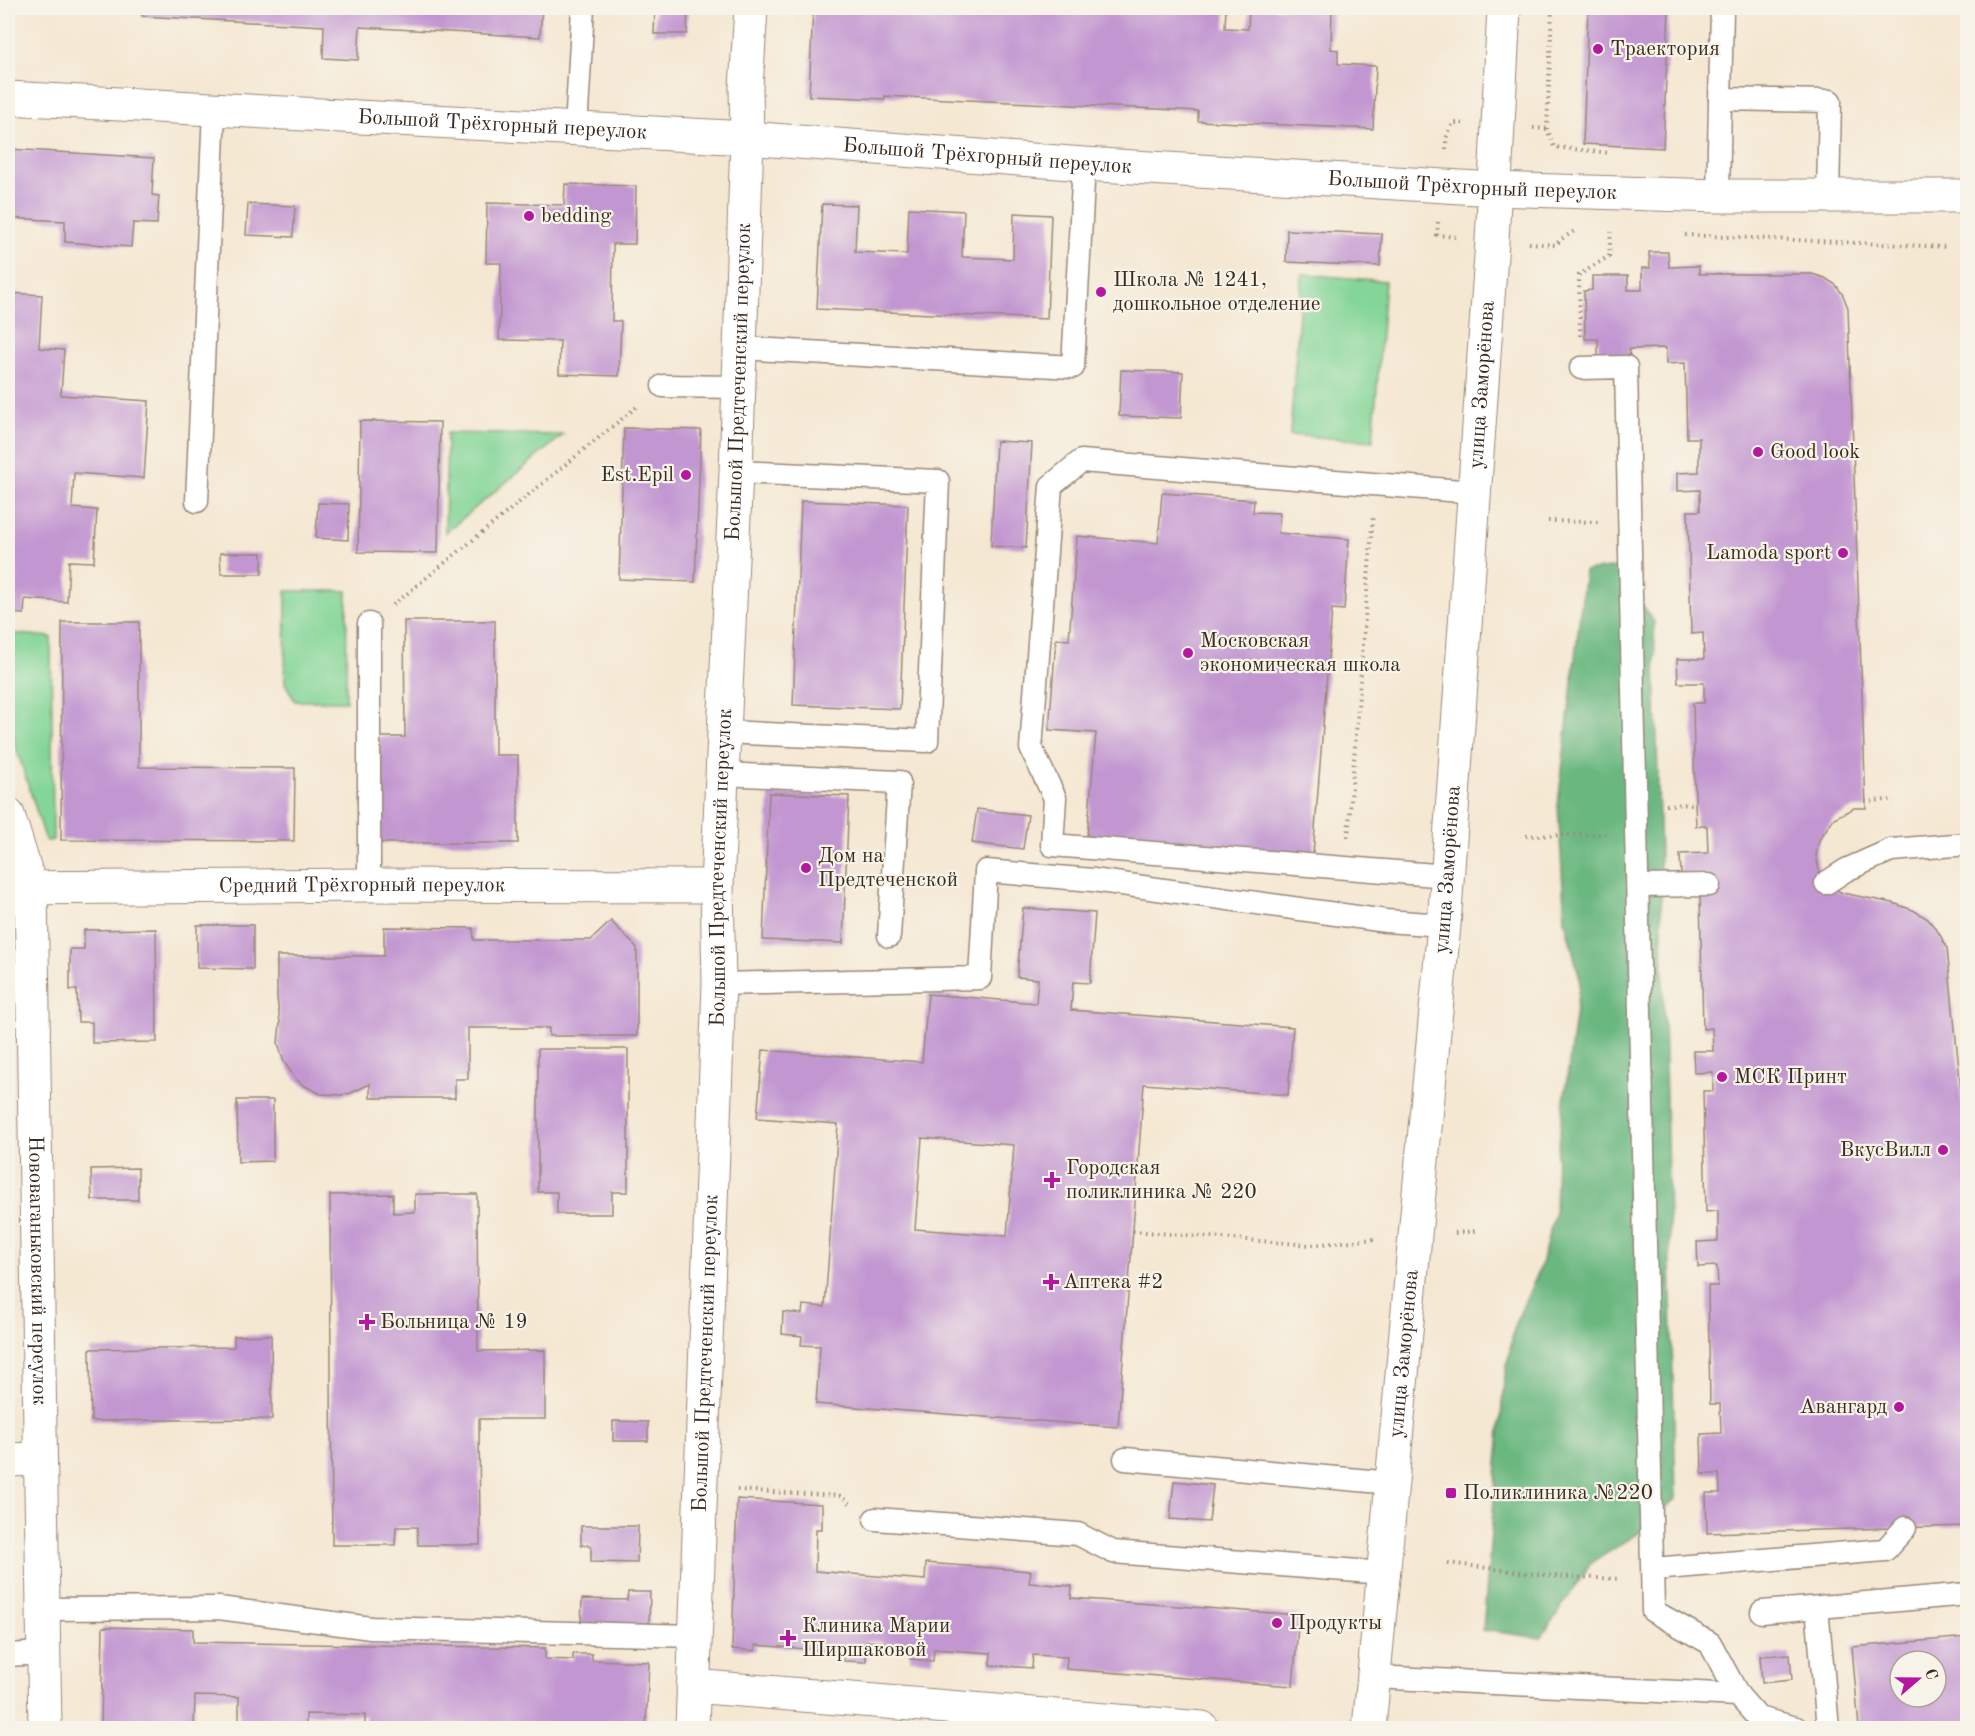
<svg xmlns="http://www.w3.org/2000/svg" width="1975" height="1736" font-family="'Old Standard TT',serif">
	<rect width="100%" height="100%" fill="#f7f3e8"/>
	<filter id="ink" filterUnits="userSpaceOnUse"><feTurbulence type="fractalNoise" baseFrequency=".0167" numOctaves="2"/><feDisplacementMap in="SourceGraphic" scale="12" xChannelSelector="R" yChannelSelector="G"/><feConvolveMatrix kernelMatrix="1 2 1 2 8 2 1 2 1" color-interpolation-filters="sRGB"/></filter>
	<filter id="wash" filterUnits="userSpaceOnUse"><feTurbulence type="fractalNoise" baseFrequency=".008" numOctaves="4" result="noise"/><feDisplacementMap in="SourceGraphic" scale="24" xChannelSelector="R" yChannelSelector="G"/><feGaussianBlur stdDeviation="1.35" result="paint"/><feColorMatrix in="noise" values="0 0 0 0 0 0 0 0 0 0 0 0 0 0 0 0 0 1.4 0 .05"/><feComposite in="paint" operator="in"/></filter>
	<g filter="url(#wash)">
		<rect width="100%" height="100%" fill="#f5e8d3"/>
		<g fill="#84d698" stroke="#60805b" stroke-width="1.5">
			<path d="M1302 274 1385 281 1373 441 1290 435Z"/>
			<path d="M447 433 563 435 445 533Z"/>
			<path d="M286 591H347L346 701H295L285 683Z"/>
			<path d="M8 633 51 637 53 840 46 841 8 722Z"/>
		</g>
		<path fill="#6bb780" stroke="#53704f" stroke-width="1.5" d="M1617 567 1654 622 1676 1498 1647 1528 1591 1563 1541 1638 1483 1630 1504 1381 1515 1324 1540 1268 1555 1212 1557 1154 1580 979 1565 921 1558 805 1585 571Z"/>
		<g id="blocks">
			<g fill="#c297d1" fill-rule="evenodd">
				<path d="M142 8H542L540 37 360 27 358 60 323 58 324 26 142 16Z"/>
				<path d="M655 8H688L687 34H654Z"/>
				<path d="M813 8H1226L1225 28 1248 29 1249 8H1332L1331 49 1338 50V64L1376 66 1373 129 1198 121V111L885 96V99L809 96Z"/>
				<path d="M1588 8H1669L1663 148 1583 144Z"/>
				<path d="M8 149 154 158 152 195 159 196 157 224 133 223 131 247 65 242V221L8 218Z"/>
				<path d="M565 184 636 186 635 244H613L612 321H621L619 376 559 374 560 341 499 340 501 263H486L487 203 564 205Z"/>
				<path d="M248 204 295 206 293 237 246 235Z"/>
				<path d="M822 204 857 205 855 252 907 254 909 208 964 211 962 257 1013 259 1014 213 1051 215 1047 319 817 309Z"/>
				<path d="M1287 230 1382 234 1380 266 1286 262Z"/>
				<path d="M1649 252H1668L1669 267 1699 266V274H1812L1825 278 1836 285 1843 295 1848 308 1866 808H1854L1834 818 1819 840 1816 855 1819 870 1827 884 1842 893 1893 903 1913 910 1928 919 1939 933 1947 948 1968 1161V1526L1707 1533 1706 1493H1720L1719 1474H1702L1701 1434 1721 1433 1720 1404H1710L1708 1286H1718L1717 1266 1698 1267 1697 1242 1718 1241V1211L1706 1212 1703 1091H1713V1072L1694 1073 1693 1051H1713L1712 1028 1703 1029 1700 895H1709L1708 874H1681L1680 854 1708 853 1707 826H1696L1695 804 1693 703H1704V683H1678L1677 659H1704L1703 633 1691 634 1688 511H1700V490L1677 491V473L1699 472V438H1687L1685 363 1666 364V348L1629 349 1630 358 1598 359V339H1585L1584 291 1592 290V276H1628V290H1642V268H1650Z"/>
				<path d="M8 293 42 295 39 348 64 350 61 395 149 401 144 478 74 473 72 508 97 510 94 562 69 561 67 602 25 599 24 614 8 613Z"/>
				<path d="M1121 370 1183 372 1181 418 1119 416Z"/>
				<path d="M360 421 440 422 438 553 358 552Z"/>
				<path d="M624 428 701 430 695 582 619 579Z"/>
				<path d="M996 441 1032 443 1026 548 991 546Z"/>
				<path d="M1162 493 1254 500 1253 512 1280 513 1278 533 1349 539 1344 610 1332 609 1313 855 1087 837 1096 733 1049 730 1056 639 1069 640 1077 536 1158 543Z"/>
				<path d="M801 501 908 505 900 709 793 705Z"/>
				<path d="M318 503 349 504 348 540 316 538Z"/>
				<path d="M220 553H262V574H221Z"/>
				<path d="M404 621H495V755H518V843H378V737H405Z"/>
				<path d="M62 622H139V767L295 768 294 841 61 840Z"/>
				<path d="M769 793 849 796 843 943 763 940Z"/>
				<path d="M977 809 1028 815 1023 849 972 843Z"/>
				<path d="M1023 908 1095 913 1090 983 1073 982 1071 1010 1293 1027 1288 1095 1144 1084 1118 1427 816 1404 820 1346 801 1345 802 1336 782 1334 783 1312 802 1314 803 1305 825 1307 838 1124 757 1118 763 1050 922 1062 928 994 1036 1003 1038 979 1017 977ZM922 1138 1014 1145 1007 1236 915 1229Z"/>
				<path d="M611 921 637 948V1036H549V1028H468V1079H455V1098H370V1084L351 1093 341 1095 321 1094 303 1085 295 1078 284 1062 278 1043 280 1023 277 998V956H384V927L473 928 474 940H591Z"/>
				<path d="M197 925H253V969L197 968Z"/>
				<path d="M156 929 157 1042 92 1043V1022H78L77 990H70V949H84V930Z"/>
				<path d="M538 1049H628V1192H612V1214H557V1192H538Z"/>
				<path d="M237 1100H273V1161L238 1162Z"/>
				<path d="M138 1168V1200H92L91 1169Z"/>
				<path d="M393 1194V1213L415 1212V1194H477L478 1351 545 1350V1419H479L480 1545H418L417 1527H396L395 1545H332L330 1195Z"/>
				<path d="M271 1335 272 1419 91 1421 90 1349 234 1347V1336Z"/>
				<path d="M613 1421 648 1422V1441H613Z"/>
				<path d="M1174 1481 1213 1485 1209 1522 1170 1519Z"/>
				<path d="M737 1499 822 1504V1529H816L815 1571 925 1580 926 1563 1031 1571 1029 1583 1072 1586 1071 1598 1299 1615 1293 1686 1066 1669 1067 1657 1033 1655 1032 1668 990 1665 991 1653 934 1649 933 1661 910 1659V1648L884 1646V1642L867 1641 866 1662 844 1661V1652L755 1645V1651L732 1649Z"/>
				<path d="M581 1526H638L637 1563 591 1562V1545H581Z"/>
				<path d="M628 1592H650L649 1628 581 1627 582 1599 627 1600Z"/>
				<path d="M103 1627 193 1629V1642L545 1648V1659L573 1660V1654H592V1660L649 1662 646 1728H365V1715L306 1714V1724L239 1723V1697L195 1696 194 1728H101Z"/>
				<path d="M1968 1637V1728H1859L1852 1647ZM1900 1661H1936V1697H1900Z"/>
				<path d="M1790 1654 1792 1680 1762 1683 1760 1656Z"/>
			</g>
		</g>
	</g>
	<g filter="url(#ink)">
		<use href="#blocks" fill-opacity="0" stroke="#988978" stroke-width="1.5"/>
		<g fill="none" stroke-linecap="round" stroke-linejoin="round">
			<g stroke="#988978" stroke-width="25">
				<g id="service">
					<path d="M1720 99 1830 101 1828 197"/>
					<path d="M576 129 583 8"/>
					<path d="M1718 196 1722 8"/>
					<path d="M739 348 1073 367 1084 164"/>
					<path d="M1581 368 1626 367 1653 1611 1710 1643 1738 1695"/>
					<path d="M663 386 738 387"/>
					<path d="M197 501 214 110"/>
					<path d="M723 732 927 741 938 481 736 472"/>
					<path d="M722 774 899 782 889 936"/>
					<path d="M1448 876 1052 845 1055 798 1031 748 1051 486 1081 461 1474 492"/>
					<path d="M1826 883 1846 870 1891 850 1968 844"/>
					<path d="M369 885V624"/>
					<path d="M1638 886 1709 885"/>
					<path d="M719 984 980 978 986 871 1093 880 1386 921 1444 925"/>
					<path d="M1125 1459 1392 1483"/>
					<path d="M875 1519 1078 1534 1113 1552 1384 1573"/>
					<path d="M1653 1569 1885 1550 1905 1528"/>
					<path d="M1817 1608 1828 1728"/>
					<path d="M44 1609 219 1608 371 1628 696 1636"/>
					<path d="M1762 1612 1968 1594"/>
					<path d="M8 1655 43 1653"/>
					<path d="M1374 1677 1738 1695 1758 1718 1796 1728"/>
				</g>
			</g>
			<g stroke="#988978" stroke-width="35">
				<g id="minor">
					<path id="s1" d="M8 815 31 889 45 1728"/>
					<path id="s2" d="M8 888 369 885 717 886"/>
					<path d="M8 1460 40 1459"/>
					<path d="M693 1686 1202 1728"/>
					<path id="s3" d="M692 1728 719 984 717 886 736 472 747 138 746 88 751 8"/>
				</g>
			</g>
			<g stroke="#988978" stroke-width="35">
				<g id="tertiary">
					<path id="s4" d="M8 98 747 138 1084 164 1494 189 1718 196H1968"/>
					<path id="s5" d="M1369 1728 1444 925 1492 241 1504 8"/>
				</g>
			</g>
			<g stroke="#988978" stroke-width="4" stroke-dasharray="1.5 4.5" stroke-linecap="butt">
				<path d="M1552 8 1547 129 1554 147 1610 153"/>
				<path d="M1533 128 1547 129"/>
				<path d="M1446 149V138L1453 123H1463"/>
				<path d="M1438 222 1437 235 1456 237"/>
				<path d="M1685 235 1947 247"/>
				<path d="M1529 243 1556 245 1560 240 1576 230"/>
				<path d="M1580 336 1579 275 1609 256 1611 232"/>
				<path d="M1548 521 1599 522"/>
				<path d="M393 605 639 405"/>
				<path d="M1865 801 1890 800"/>
				<path d="M1666 805 1695 804"/>
				<path d="M1526 836 1606 834"/>
				<path d="M1348 837 1373 515"/>
				<path d="M1133 1231 1311 1245 1375 1239"/>
				<path d="M1455 1233 1478 1231"/>
				<path d="M737 1490 840 1496 850 1503"/>
				<path d="M1448 1563 1551 1576 1621 1579"/>
			</g>
			<use href="#service" stroke="#fff" stroke-width="22"/>
			<use href="#minor" stroke="#fff" stroke-width="33"/>
			<use href="#tertiary" stroke="#fff" stroke-width="33"/>
		</g>
	</g>
	<g fill="#b5179e" stroke="#f7f3e8" stroke-width="2">
		<circle cx="1598" cy="49" r="6"/>
		<circle cx="529" cy="216" r="6"/>
		<circle cx="1101" cy="292" r="6"/>
		<circle cx="1758" cy="452" r="6"/>
		<circle cx="686" cy="475" r="6"/>
		<circle cx="1843" cy="553" r="6"/>
		<circle cx="1188" cy="653" r="6"/>
		<circle cx="806" cy="868" r="6"/>
		<circle cx="1722" cy="1077" r="6"/>
		<circle cx="1943" cy="1150" r="6"/>
		<path d="M1049 1171h6v6h6v6h-6v6h-6v-6h-6v-6h6z"/>
		<path d="M1048 1273h6v6h6v6h-6v6h-6v-6h-6v-6h6z"/>
		<path d="M364 1313h6v6h6v6h-6v6h-6v-6h-6v-6h6z"/>
		<circle cx="1899" cy="1407" r="6"/>
		<rect x="1445" y="1487" width="12" height="12" rx="3"/>
		<circle cx="1277" cy="1623" r="6"/>
		<path d="M785 1629h6v6h6v6h-6v6h-6v-6h-6v-6h6z"/>
	</g>
	<g text-anchor="middle" dominant-baseline="central" stroke-width="4.5" stroke-linejoin="round" paint-order="stroke">
		<g font-size="21" fill="#3b2a1e" stroke="#f7f3e8" text-anchor="start">
			<text x="1610" y="49">Траектория</text>
			<text x="541" y="216">bedding</text>
			<text x="1113" y="280">Школа № 1241,<tspan x="1113" dy="24">дошкольное отделение</tspan></text>
			<text x="1770" y="452">Good look</text>
			<text x="674" y="475" text-anchor="end">Est.Epil</text>
			<text x="1831" y="553" text-anchor="end">Lamoda sport</text>
			<text x="1200" y="641">Московская<tspan x="1200" dy="24">экономическая школа</tspan></text>
			<text x="818" y="856">Дом на<tspan x="818" dy="24">Предтеченской</tspan></text>
			<text x="1734" y="1077">МСК Принт</text>
			<text x="1931" y="1150" text-anchor="end">ВкусВилл</text>
			<text x="1066" y="1168">Городская<tspan x="1066" dy="24">поликлиника № 220</tspan></text>
			<text x="1063" y="1282">Аптека #2</text>
			<text x="380" y="1322">Больница № 19</text>
			<text x="1887" y="1407" text-anchor="end">Авангард</text>
			<text x="1463" y="1493">Поликлиника №220</text>
			<text x="1289" y="1623">Продукты</text>
			<text x="802" y="1626">Клиника Марии<tspan x="802" dy="24">Ширшаковой</tspan></text>
		</g>
		<g font-size="21" fill="#3b2a1e" stroke="#f7f3e8">
			<text stroke="none"><textPath href="#s4" startOffset="495">Большой Трёхгорный переулок</textPath></text>
			<text stroke="none"><textPath href="#s4" startOffset="981">Большой Трёхгорный переулок</textPath></text>
			<text stroke="none"><textPath href="#s4" startOffset="1467">Большой Трёхгорный переулок</textPath></text>
			<text stroke="none"><textPath href="#s3" startOffset="1347">Большой Предтеченский переулок</textPath></text>
			<text stroke="none"><textPath href="#s5" startOffset="1348">улица Заморёнова</textPath></text>
			<text stroke="none"><textPath href="#s3" startOffset="861">Большой Предтеченский переулок</textPath></text>
			<text stroke="none"><textPath href="#s5" startOffset="862">улица Заморёнова</textPath></text>
			<text stroke="none"><textPath href="#s2" startOffset="354">Средний Трёхгорный переулок</textPath></text>
			<text stroke="none"><textPath href="#s1" startOffset="459">Нововаганьковский переулок</textPath></text>
			<text stroke="none"><textPath href="#s5" startOffset="376">улица Заморёнова</textPath></text>
			<text stroke="none"><textPath href="#s3" startOffset="375">Большой Предтеченский переулок</textPath></text>
		</g>
	</g>
	<rect width="1975" height="1736" fill="none" stroke="#f7f3e8" stroke-width="30"/>
	<g transform="translate(1918 1679) rotate(70)"><circle r="28" fill="#f7f3e8" stroke="#aca397" stroke-width="1.5"/>
	<path d="M0-4.5L10 22L0 15L-10 22Z" fill="#b5179e"/>
	<text y="-9" font-size="16" font-weight="bold" text-anchor="middle" fill="#3b2a1e">С</text>
	</g>
</svg>
